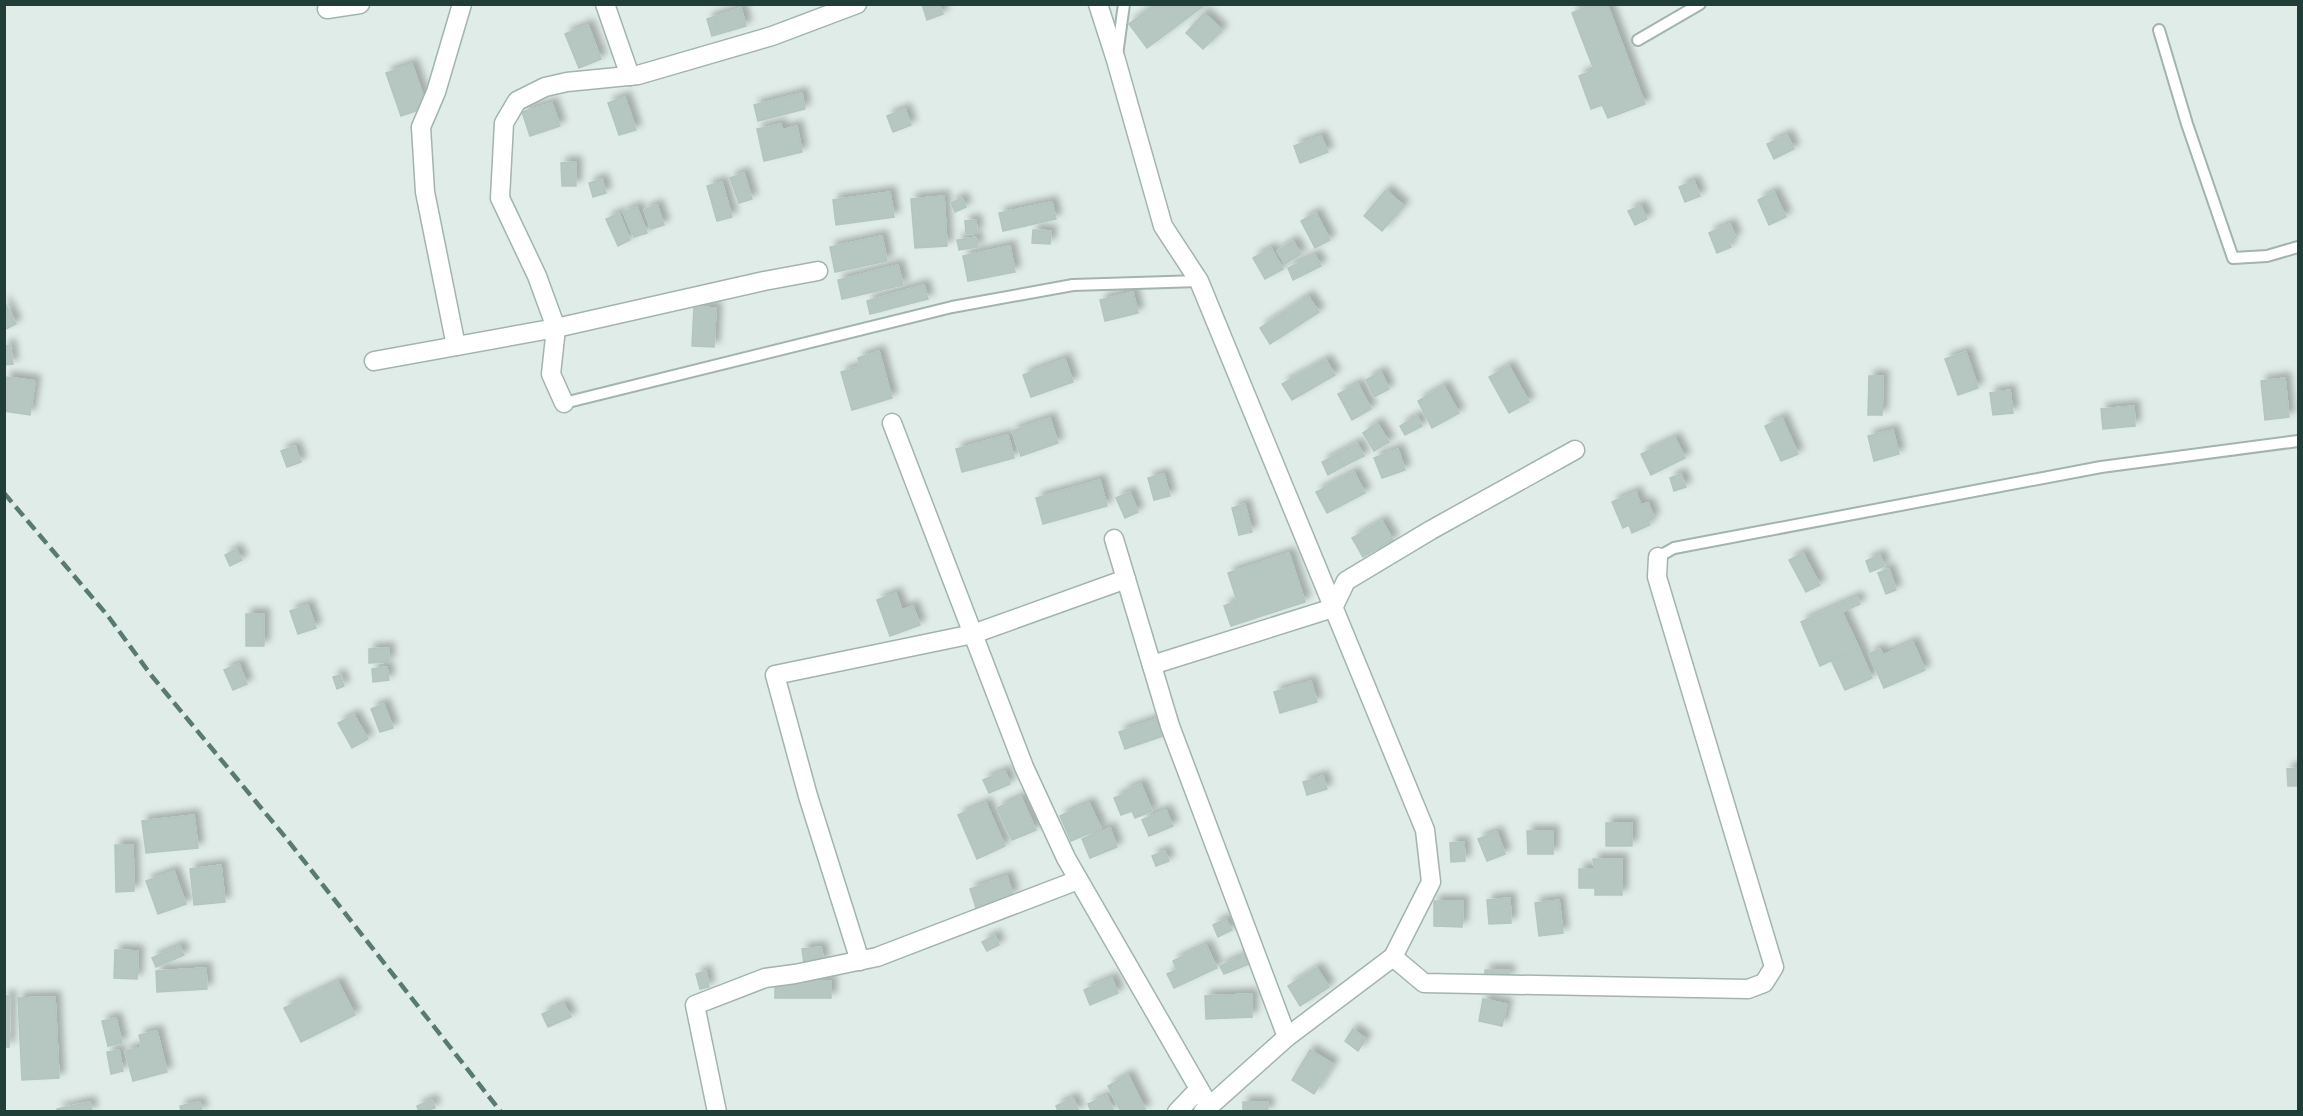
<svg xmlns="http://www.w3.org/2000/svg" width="2303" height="1116" font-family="Karla,sans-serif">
	<defs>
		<filter id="shadow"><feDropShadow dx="5.5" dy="-5.5" stdDeviation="3" flood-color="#0004"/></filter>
	</defs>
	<rect width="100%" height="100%" fill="#e0ece7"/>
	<g fill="#b5c7c0" stroke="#b2c6bf" stroke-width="1.5" filter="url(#shadow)">
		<path d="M922 4H939L943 14 927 20Z"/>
		<path d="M1155 4H1200L1202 7 1147 48 1129 24Z"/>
		<path d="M1593 4H1607L1645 104 1608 118 1602 105 1591 109 1579 76 1594 70 1572 13Z"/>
		<path d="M741 8 746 26 712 36 707 19Z"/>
		<path d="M1204 13 1222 30 1203 49 1186 33Z"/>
		<path d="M588 25 601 59 579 68 565 34Z"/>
		<path d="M412 64 427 107 401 116 386 73Z"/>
		<path d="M802 93 805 109 758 121 754 105Z"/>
		<path d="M625 97 636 130 619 135 608 103Z"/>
		<path d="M552 103 560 126 530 136 522 112Z"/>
		<path d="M905 109 911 125 893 132 887 116Z"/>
		<path d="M781 124 782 130 797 126 802 152 764 161 757 129Z"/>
		<path d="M1787 135 1794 149 1774 159 1767 144Z"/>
		<path d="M1321 136 1328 152 1300 163 1294 146Z"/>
		<path d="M576 162V186H562L561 163Z"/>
		<path d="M744 173 752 199 739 203 730 178Z"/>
		<path d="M602 179 606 193 593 197 589 183Z"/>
		<path d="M1694 181 1700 196 1685 202 1679 187Z"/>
		<path d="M722 182 732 217 717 221 707 186Z"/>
		<path d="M1386 190 1404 206 1382 231 1364 216Z"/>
		<path d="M890 192 894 217 836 225 833 200Z"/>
		<path d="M1774 192 1786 217 1769 225 1758 200Z"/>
		<path d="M944 196 947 246 915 248 911 199Z"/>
		<path d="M962 198 966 207 955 212 951 203Z"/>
		<path d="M1052 202 1056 219 1003 231 999 213Z"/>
		<path d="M657 205 664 225 651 229 644 210Z"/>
		<path d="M1641 206 1647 219 1635 225 1628 211Z"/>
		<path d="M637 207 647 233 634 237 623 212Z"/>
		<path d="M619 213 630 240 618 246 606 219Z"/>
		<path d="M1316 213 1330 240 1315 248 1301 221Z"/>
		<path d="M976 220 977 233 966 234 965 221Z"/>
		<path d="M1730 224 1736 238 1729 241 1731 247 1717 253 1709 233Z"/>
		<path d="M1033 230 1051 231 1050 244 1032 243Z"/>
		<path d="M882 236 887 261 835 272 830 247Z"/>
		<path d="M976 237 978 247 959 250 957 240Z"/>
		<path d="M1293 241 1301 254 1285 264 1277 251Z"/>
		<path d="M1010 246 1015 272 968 281 963 256Z"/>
		<path d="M1271 248 1283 269 1265 279 1253 258Z"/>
		<path d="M1315 255 1321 266 1293 280 1288 268Z"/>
		<path d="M898 265 903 285 842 299 838 280Z"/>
		<path d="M924 285 928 299 870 314 867 301Z"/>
		<path d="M1133 292 1138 313 1105 321 1100 300Z"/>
		<path d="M1308 296 1319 312 1270 344 1260 328Z"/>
		<path d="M4 301 16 324 4 330Z"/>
		<path d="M694 307 716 308 714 347 692 346Z"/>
		<path d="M10 345 13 364 4 365V346Z"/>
		<path d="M879 351 892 398 852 410 841 372 860 366 858 358Z"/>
		<path d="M1966 352 1978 388 1958 395 1945 359Z"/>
		<path d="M1065 359 1073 382 1031 397 1023 375Z"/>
		<path d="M1326 360 1335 375 1292 400 1282 384Z"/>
		<path d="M1509 366 1529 402 1509 413 1489 377Z"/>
		<path d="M1381 372 1389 389 1374 397 1366 380Z"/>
		<path d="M1869 376H1883L1882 415H1868Z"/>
		<path d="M6 377 35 381 30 415 4 411Z"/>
		<path d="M2285 378 2289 417 2265 420 2261 381Z"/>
		<path d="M1358 384 1371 409 1352 420 1338 394Z"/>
		<path d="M1444 386 1459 413 1432 428 1418 401Z"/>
		<path d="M2010 390 2013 413 1993 415 1990 393Z"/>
		<path d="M2134 406 2135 426 2103 429 2101 409Z"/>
		<path d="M1417 416 1422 426 1405 435 1400 426Z"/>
		<path d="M1050 418 1058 443 1021 456 1012 431Z"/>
		<path d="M1782 418 1798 454 1781 461 1765 426Z"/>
		<path d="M1377 423 1389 442 1374 451 1363 433Z"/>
		<path d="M1893 430 1899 454 1874 461 1868 436Z"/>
		<path d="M1008 435 1014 458 962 472 956 449Z"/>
		<path d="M1675 438 1685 458 1651 475 1641 454Z"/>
		<path d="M1357 443 1364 456 1344 466 1337 454Z"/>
		<path d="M295 446 301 462 287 467 281 451Z"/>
		<path d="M1398 449 1405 470 1382 478 1374 458Z"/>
		<path d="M1337 454 1344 466 1328 475 1322 462Z"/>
		<path d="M1354 472 1365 493 1327 513 1316 492Z"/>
		<path d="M1164 474 1170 496 1154 500 1148 478Z"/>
		<path d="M1681 474 1686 487 1674 491 1670 478Z"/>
		<path d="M1100 480 1107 506 1043 524 1036 498Z"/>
		<path d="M1130 492 1138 512 1125 518 1116 498Z"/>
		<path d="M1636 492 1641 505 1648 503 1654 518 1648 521 1650 525 1632 533 1629 525 1623 528 1612 502Z"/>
		<path d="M1245 504 1252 532 1239 535 1232 508Z"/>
		<path d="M1382 521 1393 540 1363 557 1352 538Z"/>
		<path d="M236 549 242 560 230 566 225 555Z"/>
		<path d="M1289 553 1305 602 1231 626 1224 606 1237 601 1228 573Z"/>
		<path d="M1803 553 1820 585 1806 592 1789 560Z"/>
		<path d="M1880 555 1884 566 1870 572 1866 561Z"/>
		<path d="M1889 569 1896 590 1886 594 1878 573Z"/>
		<path d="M896 593 902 610 913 606 920 625 890 636 877 600Z"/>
		<path d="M1857 597 1860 604 1842 612 1859 648 1820 666 1801 622Z"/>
		<path d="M308 605 316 628 298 634 290 611Z"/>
		<rect x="246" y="614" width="18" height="32"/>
		<path d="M1913 642 1925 670 1884 688 1869 654 1880 649 1883 655Z"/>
		<path d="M389 648V662L369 663V649Z"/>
		<path d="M1859 648 1872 678 1845 690 1831 660Z"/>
		<path d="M239 664 247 684 233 690 224 670Z"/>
		<path d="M387 667 389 680 373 682 372 669Z"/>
		<path d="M340 675 344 686 337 689 333 677Z"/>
		<path d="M1311 681 1317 702 1280 713 1274 692Z"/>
		<path d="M384 704 393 728 380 732 371 709Z"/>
		<path d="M354 715 368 739 352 748 338 723Z"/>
		<path d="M1156 719 1163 736 1125 749 1119 732Z"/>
		<path d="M2298 768V786H2288L2287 769Z"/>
		<path d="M1005 771 1010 784 989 793 983 780Z"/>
		<path d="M1323 776 1327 789 1307 795 1303 782Z"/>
		<path d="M1141 784 1152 811 1135 818 1132 811 1121 815 1114 798 1125 794 1124 791Z"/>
		<path d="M1021 797 1036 830 1012 840 997 808Z"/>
		<path d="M986 803 1005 846 977 859 958 815Z"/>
		<path d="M1089 803 1101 828 1071 841 1060 816Z"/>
		<path d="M1166 810 1173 826 1149 836 1142 820Z"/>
		<path d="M194 815 198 848 146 853 142 821Z"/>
		<rect x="1606" y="823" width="26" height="23"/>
		<path d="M1110 828 1117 847 1090 858 1082 839Z"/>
		<path d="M1527 831H1553V854H1528Z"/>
		<path d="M1497 832 1505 854 1487 861 1478 839Z"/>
		<path d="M1464 842 1465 861 1451 862 1450 843Z"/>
		<path d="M115 845H133L134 891 116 892Z"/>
		<path d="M1165 851 1169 861 1156 866 1152 856Z"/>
		<path d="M1593 859H1622V895H1595V888H1579V869H1594Z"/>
		<path d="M221 865 225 902 194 905 190 869Z"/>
		<path d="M174 871 186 904 158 914 146 881Z"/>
		<path d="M1007 876 1013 895 976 908 970 889Z"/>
		<path d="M1510 898 1511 923 1489 924 1487 900Z"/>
		<path d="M1559 900 1563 933 1539 936 1535 903Z"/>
		<path d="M1434 901H1463L1462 927 1434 926Z"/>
		<path d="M1226 919 1232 930 1218 937 1213 925Z"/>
		<path d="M995 935 999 945 987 951 982 942Z"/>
		<path d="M1206 945 1217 968 1174 988 1167 974 1177 970 1173 961Z"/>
		<path d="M180 946 184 955 156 967 152 958Z"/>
		<path d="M821 947 824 962 804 964 802 949Z"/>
		<path d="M115 950 138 951 137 979 114 978Z"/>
		<path d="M1250 953 1254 962 1224 974 1220 966Z"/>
		<path d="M206 968 207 989 157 992 156 971Z"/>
		<path d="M1317 968 1329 987 1300 1006 1288 986Z"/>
		<rect x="1485" y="970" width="24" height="8"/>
		<path d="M706 971 709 987 700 989 696 974Z"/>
		<path d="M1112 978 1118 993 1090 1005 1084 990Z"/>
		<rect x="775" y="981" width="56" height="17"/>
		<path d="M338 982 355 1015 301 1042 284 1008Z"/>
		<path d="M1252 994V1017L1206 1019 1205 996Z"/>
		<path d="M4 996H10L9 1047H4Z"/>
		<path d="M55 997 59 1078 22 1080 18 998Z"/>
		<path d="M1483 999 1507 1004 1502 1026 1479 1021Z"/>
		<path d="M564 1004 571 1017 548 1027 542 1014Z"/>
		<path d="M116 1018 122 1043 108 1046 102 1021Z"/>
		<path d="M1353 1029 1366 1039 1358 1051 1345 1041Z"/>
		<path d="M157 1031 167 1072 133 1081 125 1051 142 1047 139 1035Z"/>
		<path d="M119 1050 123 1071 111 1074 107 1052Z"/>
		<path d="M1310 1050 1333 1064 1314 1094 1292 1080Z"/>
		<path d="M1128 1075 1145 1109 1140 1112H1121L1108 1086Z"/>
		<path d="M1107 1096 1114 1112H1091L1088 1104Z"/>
		<path d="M1073 1098 1079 1112H1058L1056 1106Z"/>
		<path d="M432 1100 435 1108 419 1112 417 1106Z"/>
		<path d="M90 1102 92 1112H58L57 1109Z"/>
		<path d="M200 1102 202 1112H181L180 1106Z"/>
		<rect x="1243" y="1102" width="25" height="10"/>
	</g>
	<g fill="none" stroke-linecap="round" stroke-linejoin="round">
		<g stroke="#a2b4af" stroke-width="14">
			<g id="service">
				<path d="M2159 30 2187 124 2233 258 2267 256 2298 247"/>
				<path d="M1638 40 1700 4"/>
				<path d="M1117 55 1124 4"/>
				<path d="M564 403 952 307 1073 285 1199 281"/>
				<path d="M1658 557 1674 548 2101 467 2298 441"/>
			</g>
		</g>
		<g stroke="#a2b4af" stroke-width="21">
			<g id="minor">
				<path d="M605 4 630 76"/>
				<path d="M1098 4 1116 60 1163 226 1199 281 1425 830 1431 882 1393 957 1287 1037 1203 1112"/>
				<path d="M327 9 360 4"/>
				<path d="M456 346 425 192 421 127 436 92 462 4"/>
				<path d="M374 361 556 328 764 281 818 271"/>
				<path d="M564 403 551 374 556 328 537 276 500 198 504 123 517 101 545 87 567 82 638 75 772 36 857 4"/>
				<path d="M892 423 1024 767 1066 858 1209 1106"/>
				<path d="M1114 539 1170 726 1287 1037"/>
				<path d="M1152 665 1333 608 1346 581 1431 530 1575 450"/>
				<path d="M1393 957 1424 983 1748 989 1764 983 1774 967 1657 577 1658 557"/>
				<path d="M860 961 808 796 775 675 973 634 1126 579"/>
				<path d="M717 1112 695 1005 765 978 795 974 877 957 1078 880"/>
				<path d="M1177 1112 1199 1089"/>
			</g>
		</g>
		<use href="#service" stroke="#fff" stroke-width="10"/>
		<use href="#minor" stroke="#fff" stroke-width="18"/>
		<path stroke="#597a72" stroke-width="4.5" stroke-dasharray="12 6" stroke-linecap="butt" d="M4 493 108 616 151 675 286 838 501 1112"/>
	</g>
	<rect width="2303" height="1116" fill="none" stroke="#1f3e37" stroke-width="12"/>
</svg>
